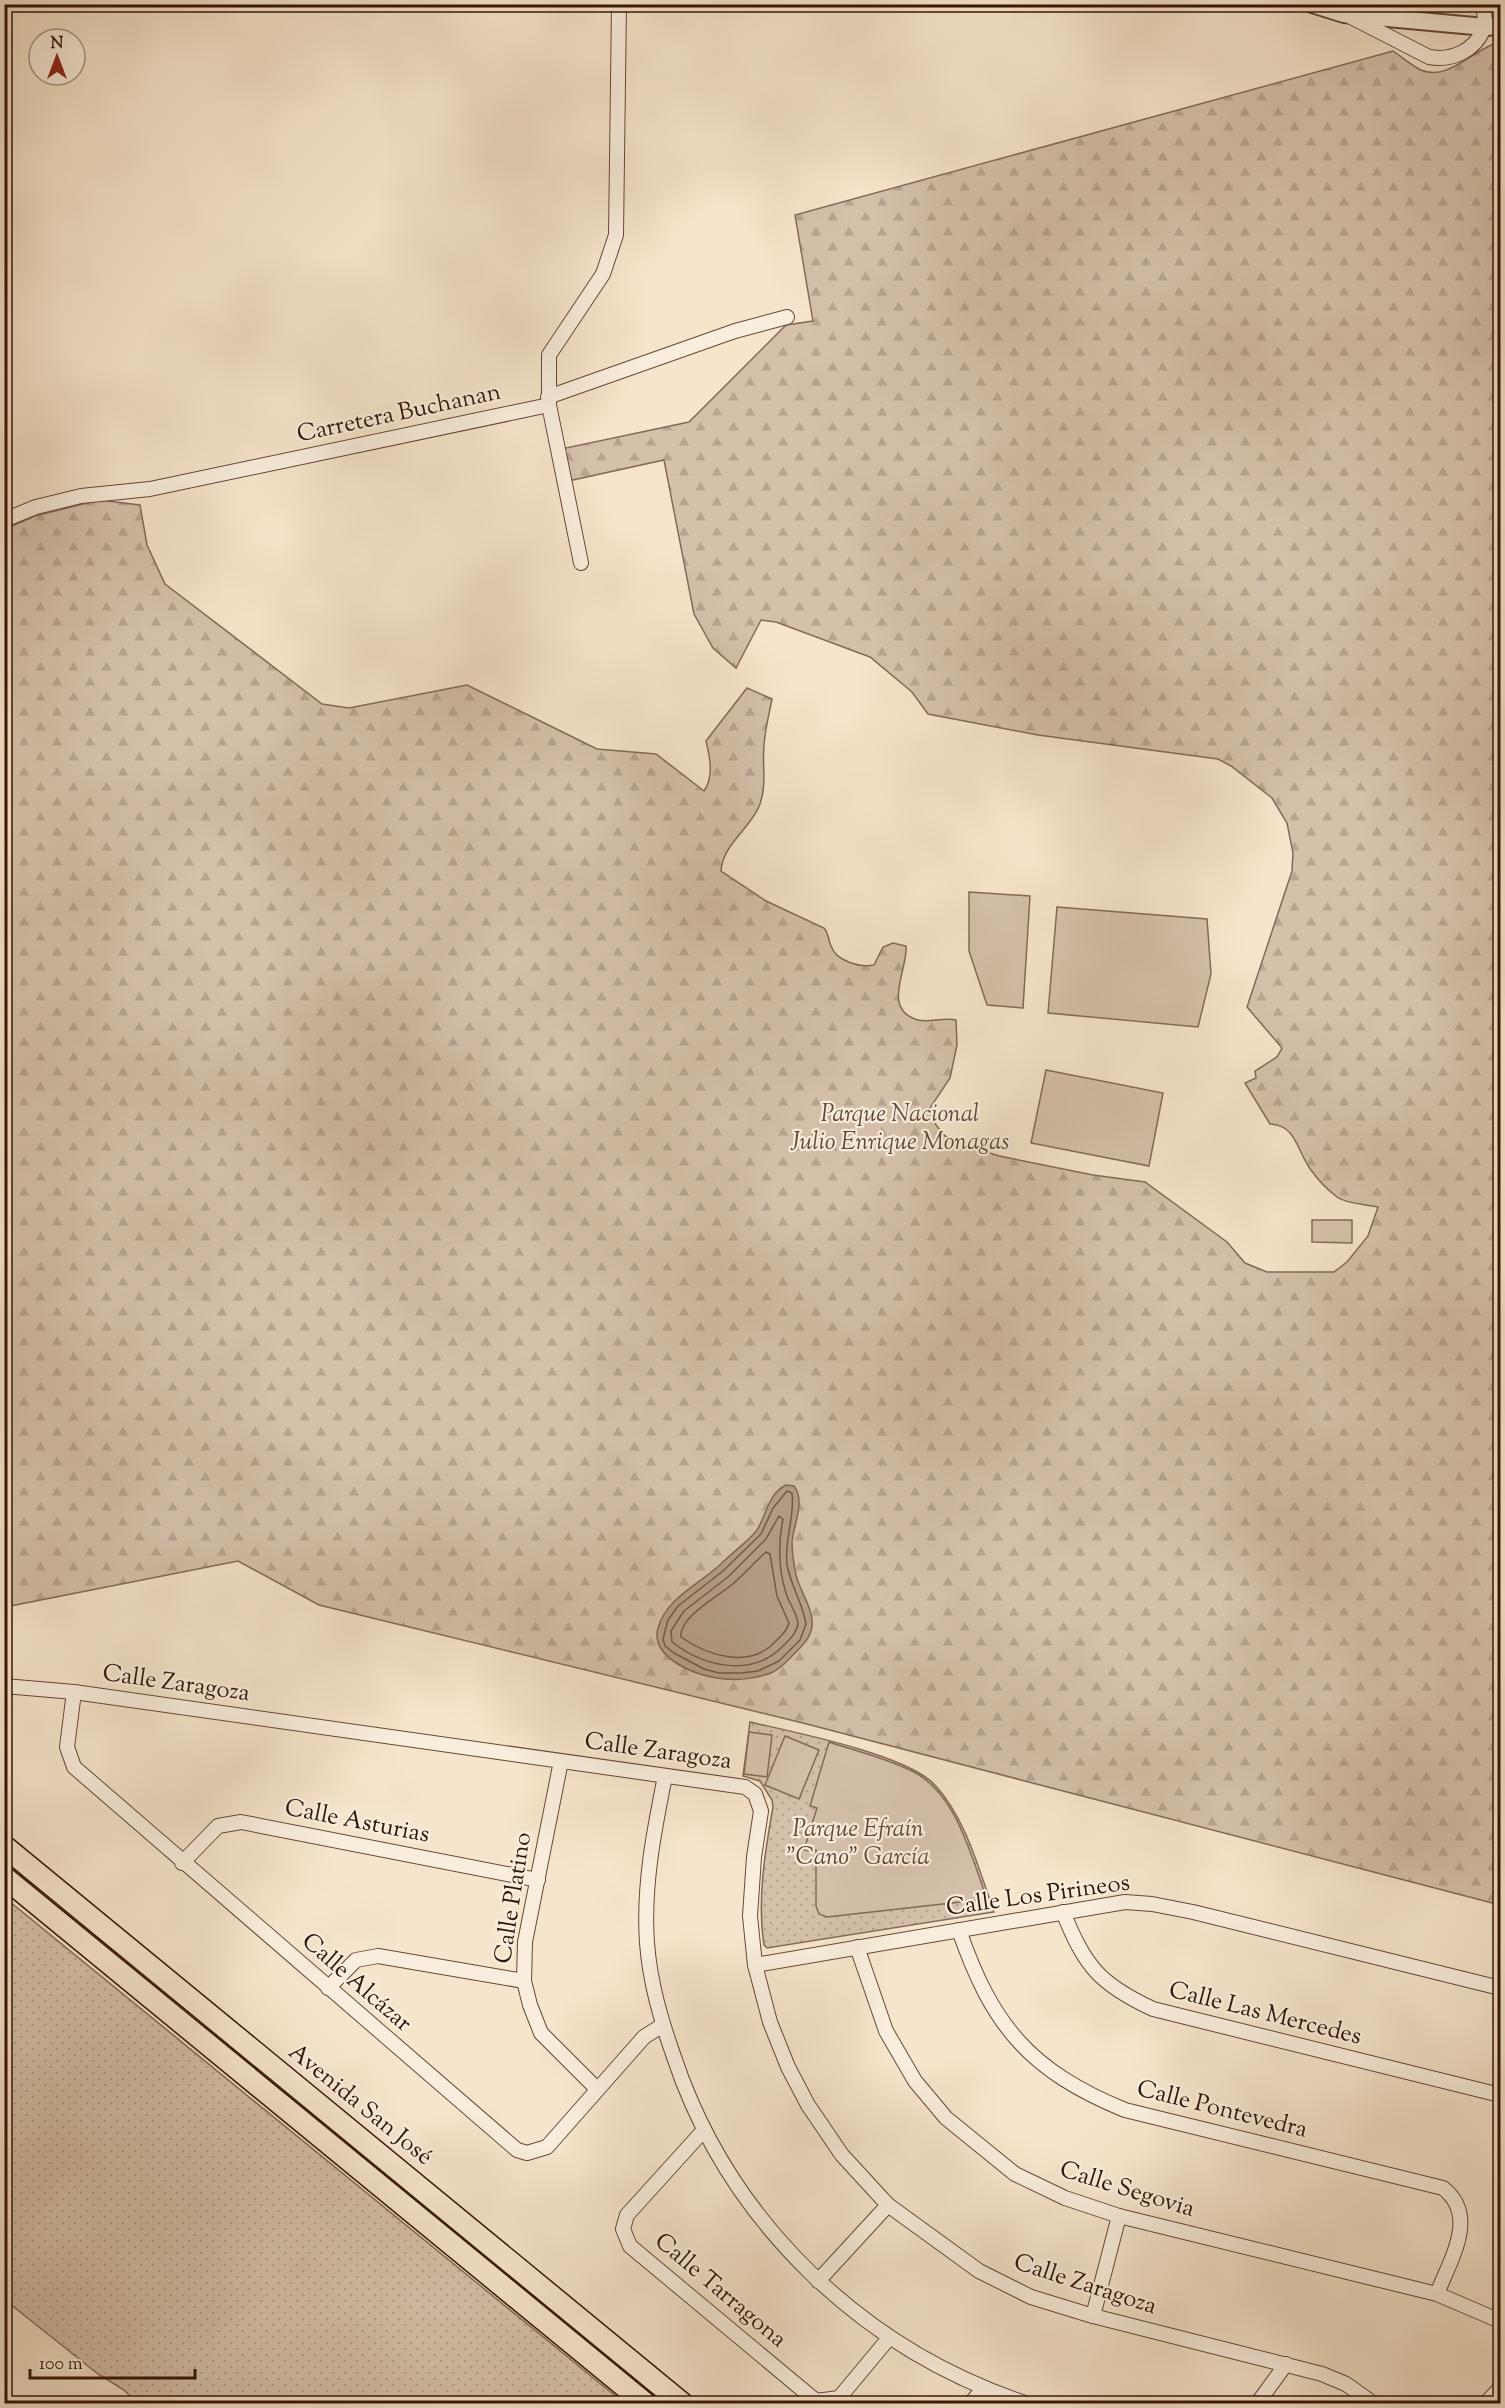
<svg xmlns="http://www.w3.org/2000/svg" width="1505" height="2408" font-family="'Sorts Mill Goudy',serif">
	<defs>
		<pattern id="grass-dots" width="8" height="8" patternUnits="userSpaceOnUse" patternTransform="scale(1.5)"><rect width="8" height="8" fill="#d5c1aa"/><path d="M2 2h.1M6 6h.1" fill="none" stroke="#b7a591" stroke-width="1.8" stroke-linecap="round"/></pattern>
		<pattern id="forest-firs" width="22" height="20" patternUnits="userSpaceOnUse" patternTransform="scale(1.5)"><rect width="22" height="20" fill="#d5c1aa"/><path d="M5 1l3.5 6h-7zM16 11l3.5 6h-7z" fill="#b7a591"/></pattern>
	</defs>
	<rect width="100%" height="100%" fill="#f6e5cb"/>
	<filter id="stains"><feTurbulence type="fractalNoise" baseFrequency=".00333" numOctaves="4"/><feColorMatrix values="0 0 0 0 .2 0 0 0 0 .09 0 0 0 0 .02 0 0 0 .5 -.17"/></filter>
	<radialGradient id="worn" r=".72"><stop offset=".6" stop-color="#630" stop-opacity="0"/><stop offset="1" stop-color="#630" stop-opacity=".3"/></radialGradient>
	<g fill="url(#grass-dots)" stroke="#846a58" stroke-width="1.5">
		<path d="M750 1722C793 1732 905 1754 934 1784 966 1818 979 1870 994 1912L767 1948 764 1945C757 1899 765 1852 773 1807L772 1800 760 1781 743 1776Z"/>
		<path d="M4 1897 624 2403H137L124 2390 98 2374 5 2300Z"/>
	</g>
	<path fill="url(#forest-firs)" stroke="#846a58" stroke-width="1.5" d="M1500 42V1905L803 1723 319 1605 238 1561 5 1607V529L35 516 99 500 140 505 147 545 165 584 322 704 349 708 467 685 597 749 656 754 704 791C714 777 710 757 706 741L747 688 772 699C769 714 765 730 764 745 762 765 767 784 760 804 751 829 723 843 721 871L766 901 824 928C829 934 828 939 831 946 836 961 860 968 874 965L883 947 893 943 906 946C908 970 881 1010 918 1020 930 1023 943 1017 956 1020L957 1045 950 1078 930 1108 936 1125 945 1136 974 1148 999 1156 1093 1175 1145 1182 1227 1242 1245 1263 1267 1272H1334L1347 1262 1368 1236 1378 1207C1366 1204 1346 1204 1337 1197 1328 1190 1318 1180 1311 1170 1297 1152 1297 1125 1270 1124L1245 1083 1256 1078 1255 1071 1277 1057 1282 1048 1247 1007 1292 871 1293 853 1287 823 1272 798 1231 766 1218 759 1038 735 928 714 912 692 870 657 776 622 761 620 736 668 713 648 694 614 664 460 568 481 561 449 689 422 786 325 813 321 795 215 1393 51C1402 57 1411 65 1421 70 1449 82 1475 47 1500 42Z"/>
	<g fill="#d5c1aa" stroke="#846a58" stroke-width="1.5">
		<path d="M969 892 1030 896 1023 1008 987 1005 969 951Z"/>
		<path d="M1057 907 1207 919 1211 974 1198 1027 1048 1013Z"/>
		<path d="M1046 1070 1163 1093 1149 1166 1031 1143Z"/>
		<path d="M1312 1220H1352V1243L1312 1242Z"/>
		<path d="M749 1732 772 1735 767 1777 744 1774Z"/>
		<path d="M785 1736 819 1750 799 1799 765 1785Z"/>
		<path d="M829 1742C856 1751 886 1758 912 1771 956 1792 971 1856 987 1899L827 1917 819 1914 816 1906V1850H804L817 1808 810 1806Z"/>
	</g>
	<path fill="#b49e88" stroke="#816754" stroke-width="1.5" d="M786 1485 794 1486C806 1502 793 1525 792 1543 792 1554 794 1565 796 1575 800 1592 814 1609 812 1627 810 1638 803 1645 795 1653 788 1660 781 1669 771 1673 755 1679 734 1681 717 1678 694 1675 650 1657 658 1628 667 1596 703 1583 724 1561 734 1551 749 1541 757 1530 767 1514 768 1494 786 1485Z"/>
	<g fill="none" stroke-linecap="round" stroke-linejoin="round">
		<g stroke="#745947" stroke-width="1.5">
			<path d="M787 1491 792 1493C795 1517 784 1540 787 1565 791 1586 803 1604 806 1624L800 1640 779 1661 758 1671 741 1673H719L704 1669 674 1653 665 1646 663 1639 668 1620 678 1606 723 1571 761 1534 773 1508Z"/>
			<path d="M779 1516 783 1519C778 1544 778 1568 786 1593 789 1604 797 1612 798 1624 796 1634 790 1639 783 1646 752 1678 704 1667 672 1642L671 1631 684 1611 728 1577 766 1539Z"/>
			<path d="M766 1552 770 1554 777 1596 789 1623C787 1631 781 1636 775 1642 750 1669 708 1656 681 1637 679 1616 721 1595 735 1582 746 1572 755 1562 766 1552Z"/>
		</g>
		<g stroke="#644837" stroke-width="16">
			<g id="minor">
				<path d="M1349 16 1429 57C1452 61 1475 51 1484 28 1486 22 1484 11 1483 4"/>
				<path d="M548 397 735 331 787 317"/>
				<path d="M4 520 36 507 81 496 150 489 549 405"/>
				<path d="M581 563 549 405V355L603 274 616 235 619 4"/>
				<path d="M4 1686 74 1692 745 1787 755 1794 761 1811 754 1857 750 1916 755 1965 770 2022 788 2067 808 2105 842 2155 888 2205 979 2271 1031 2297 1093 2316 1322 2374 1346 2384 1374 2404"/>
				<path d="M74 1692 67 1747 74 1767 517 2150 527 2153 547 2147 644 2037 663 2025"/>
				<path d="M561 1761 525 1942 524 1981 530 2005 541 2033 597 2089"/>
				<path d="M665 1776C654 1831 643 1886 647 1943 650 1983 661 2020 674 2057 729 2222 863 2350 1028 2404"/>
				<path d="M182 1863 218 1826 241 1822 538 1880"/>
				<path d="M1063 1912C1085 1966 1099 1984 1153 2009L1500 2095"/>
				<path d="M959 1930C992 2026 1030 2071 1125 2110L1443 2188C1479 2216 1450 2260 1437 2294"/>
				<path d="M857 1947 886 2031 915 2081 946 2118 1015 2174 1065 2198 1119 2216 1437 2294 1500 2321"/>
				<path d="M755 1965 1125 1902 1152 1904 1193 1912 1500 1988"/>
				<path d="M328 1988 356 1960 378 1956 524 1981"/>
				<path d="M704 2130 627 2215 623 2229 630 2246 816 2401 839 2398 889 2338"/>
				<path d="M818 2281 888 2205"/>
				<path d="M1093 2316 1119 2216"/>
				<path d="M970 2404 983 2389"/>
				<path d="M1257 2404 1286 2364"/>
				<path d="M1485 2404 1500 2388"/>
			</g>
		</g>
		<g stroke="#644837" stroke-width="20">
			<path id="tertiary" d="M1312 4 1344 14 1485 27 1500 26"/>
		</g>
		<g stroke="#341406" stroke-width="24">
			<g id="primary">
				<path d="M4 1846 683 2404"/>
				<path d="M4 1877 646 2404"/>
			</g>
		</g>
		<use href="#minor" stroke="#f9eedd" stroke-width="14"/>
		<use href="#tertiary" stroke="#f9eedd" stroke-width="16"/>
		<use href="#primary" stroke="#f6e5cb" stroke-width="21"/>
	</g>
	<g text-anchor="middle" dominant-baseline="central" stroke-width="4.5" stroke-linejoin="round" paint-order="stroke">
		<g font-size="24" fill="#341406" stroke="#f9eedd">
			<text transform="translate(399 414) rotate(-12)">Carretera Buchanan</text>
			<text transform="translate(176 1684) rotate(8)">Calle Zaragoza</text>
			<text transform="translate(658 1752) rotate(8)">Calle Zaragoza</text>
			<text transform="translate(357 1822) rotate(11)">Calle Asturias</text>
			<text transform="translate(1038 1896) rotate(-8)">Calle Los Pirineos</text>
			<text transform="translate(514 1898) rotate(-81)">Calle Platino</text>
			<text transform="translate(356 1983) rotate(41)">Calle Alcázar</text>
			<text transform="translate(1265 2014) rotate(14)">Calle Las Mercedes</text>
			<text transform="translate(360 2105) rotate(39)">Avenida San José</text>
			<text transform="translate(1222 2110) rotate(14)">Calle Pontevedra</text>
			<text transform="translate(1127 2190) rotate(17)">Calle Segovia</text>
			<text transform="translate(1085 2285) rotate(18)">Calle Zaragoza</text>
			<text transform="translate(720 2291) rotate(40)">Calle Tarragona</text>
		</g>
		<g font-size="24" font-style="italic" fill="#644837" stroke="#f9eedd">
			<text x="900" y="1115">Parque Nacional<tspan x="900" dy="28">Julio Enrique Monagas</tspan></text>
			<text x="858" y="1830">Parque Efraín<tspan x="858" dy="28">"Cano" García</tspan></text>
		</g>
	</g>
	<rect width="1505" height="2408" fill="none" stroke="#f6e5cb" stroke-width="24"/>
	<rect x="6" y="6" width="1493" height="2396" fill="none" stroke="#341406" stroke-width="3"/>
	<rect x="12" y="12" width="1481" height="2384" fill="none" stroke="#341406" stroke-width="1.5"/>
	<g transform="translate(57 57)"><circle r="28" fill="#f9eedd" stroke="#aa9787" stroke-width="1.5"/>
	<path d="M0-4.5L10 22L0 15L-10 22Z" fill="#8f2418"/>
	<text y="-9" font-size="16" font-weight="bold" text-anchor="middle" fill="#341406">N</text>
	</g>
	<path d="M30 2369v9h165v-9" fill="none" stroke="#341406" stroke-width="3"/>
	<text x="39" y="2369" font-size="18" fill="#341406" stroke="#f9eedd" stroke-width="4.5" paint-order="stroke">100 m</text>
	<rect width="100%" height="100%" filter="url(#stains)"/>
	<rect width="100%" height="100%" fill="url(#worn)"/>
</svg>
